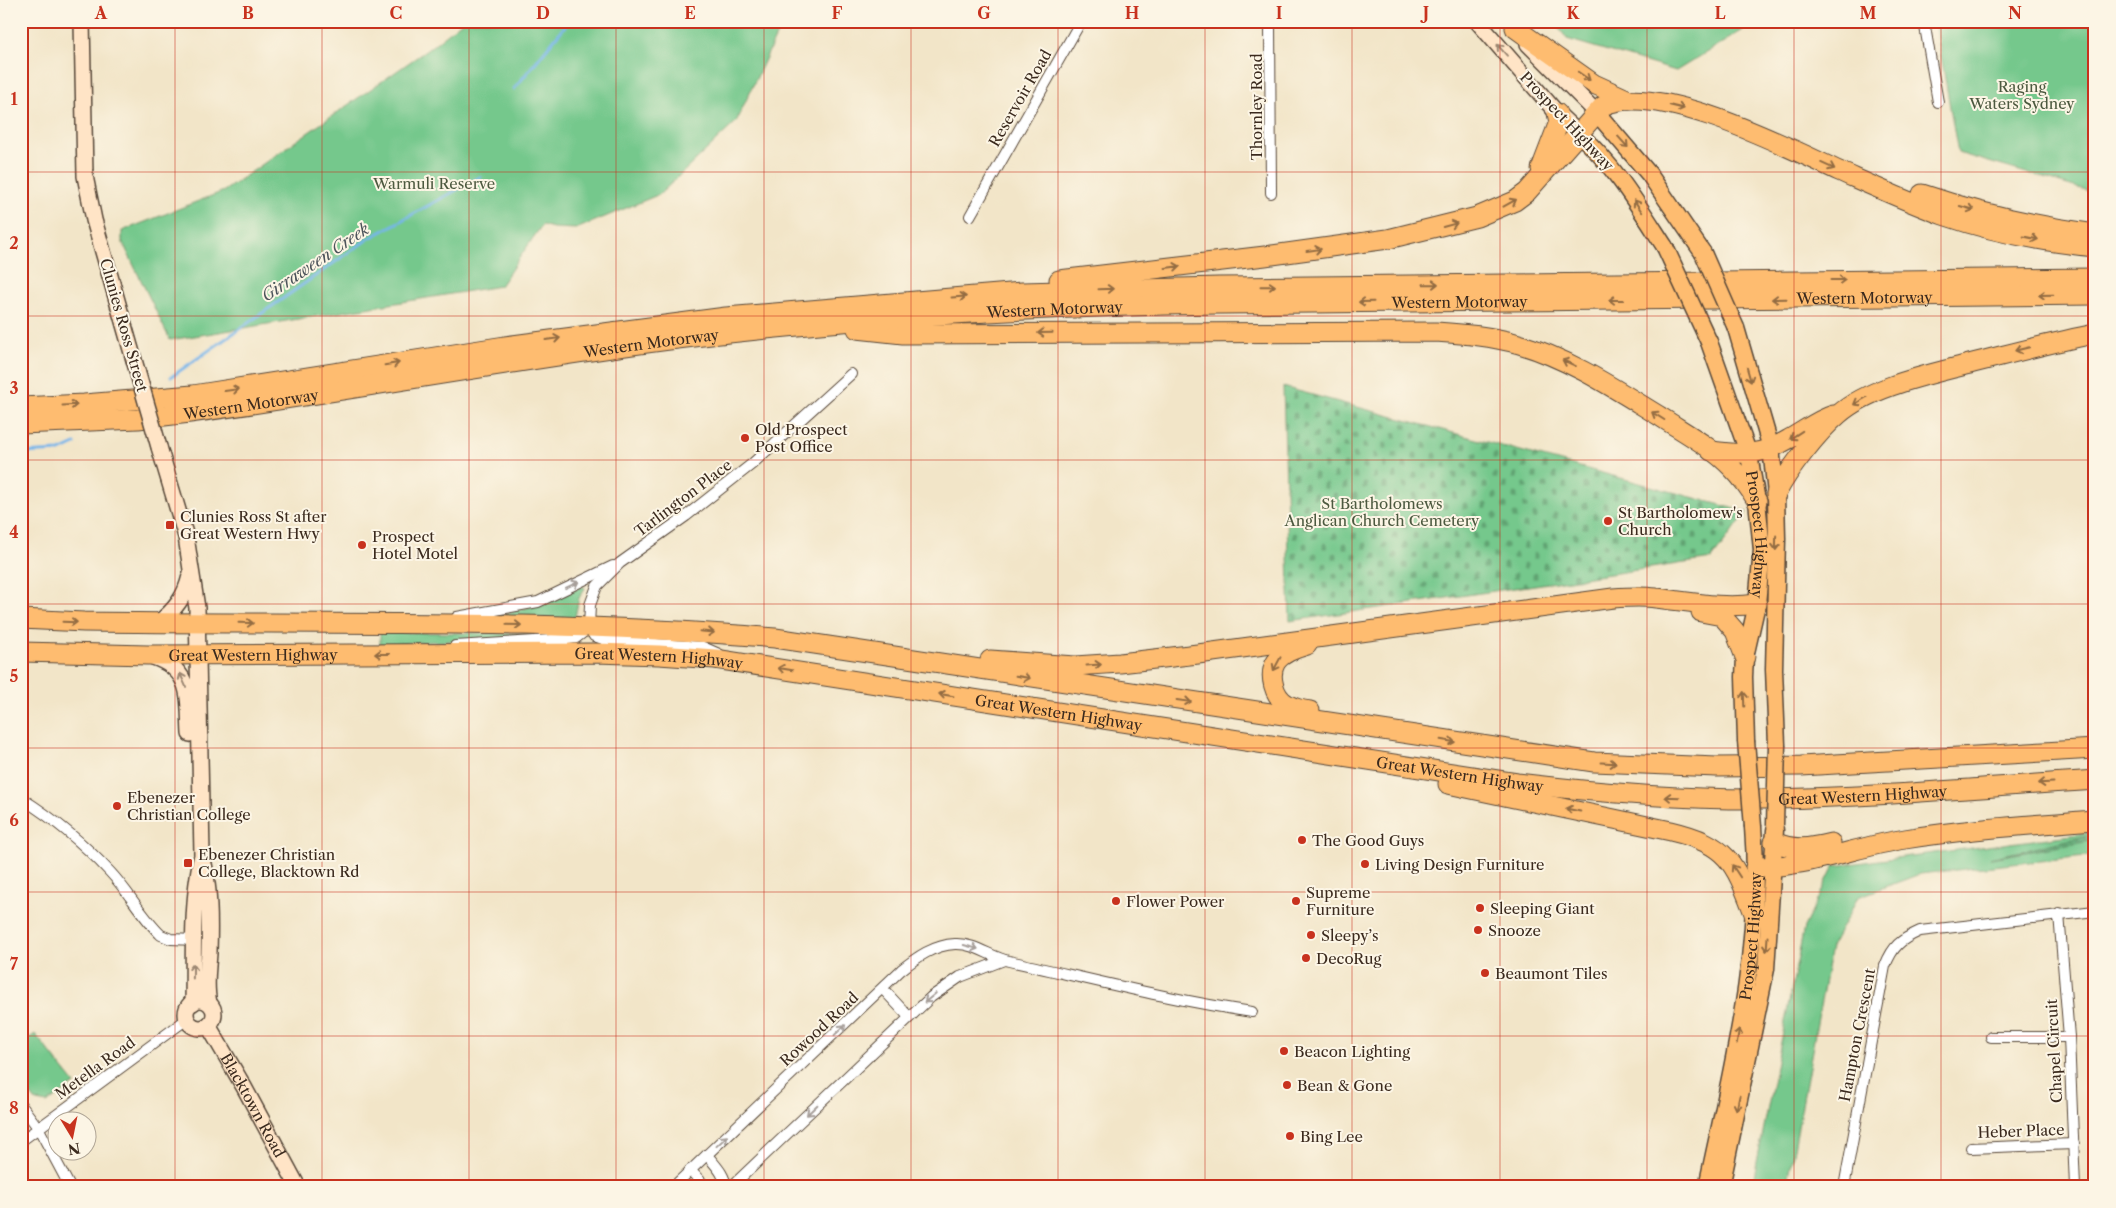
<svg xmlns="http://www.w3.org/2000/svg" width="2116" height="1208" font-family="'Libre Caslon Text',serif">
	<defs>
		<pattern id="forest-crowns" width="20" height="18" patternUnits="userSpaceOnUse" patternTransform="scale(1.25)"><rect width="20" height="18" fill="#60ac78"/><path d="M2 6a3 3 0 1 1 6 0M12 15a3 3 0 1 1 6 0" fill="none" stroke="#508c62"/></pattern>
		<pattern id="cemetery-stones" width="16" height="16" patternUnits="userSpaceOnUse" patternTransform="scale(1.25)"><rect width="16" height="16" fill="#75c88c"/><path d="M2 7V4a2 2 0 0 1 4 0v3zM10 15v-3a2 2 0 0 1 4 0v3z" fill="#61a372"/></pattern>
	</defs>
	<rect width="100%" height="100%" fill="#fcf5e5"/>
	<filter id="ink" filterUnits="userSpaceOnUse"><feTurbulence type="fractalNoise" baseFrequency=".02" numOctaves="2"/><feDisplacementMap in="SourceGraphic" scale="10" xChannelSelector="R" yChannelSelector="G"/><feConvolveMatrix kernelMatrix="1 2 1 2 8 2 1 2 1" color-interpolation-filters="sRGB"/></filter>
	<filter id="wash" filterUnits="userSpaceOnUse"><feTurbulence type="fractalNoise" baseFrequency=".0096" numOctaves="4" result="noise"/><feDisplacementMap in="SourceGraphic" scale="20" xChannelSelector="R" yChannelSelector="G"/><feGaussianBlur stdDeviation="1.12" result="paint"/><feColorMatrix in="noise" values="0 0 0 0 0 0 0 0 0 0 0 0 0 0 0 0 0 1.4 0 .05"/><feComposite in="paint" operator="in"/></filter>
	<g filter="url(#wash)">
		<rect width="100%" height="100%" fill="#f2e5c8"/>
		<g fill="#75c88c" stroke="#587955">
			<path d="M463 21H783L736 122 660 194 576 229 553 228 542 225 500 286 170 340 122 241V231L224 191 427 50Z"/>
			<path d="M1554 21H1758L1676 71 1567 39Z"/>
			<path d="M1935 21H2095V193L1958 153Z"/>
			<path d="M583 586 585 588 579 598 575 617 572 619 500 617 501 615 551 601Z"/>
			<path d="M380 632 543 634V637L380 644Z"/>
			<path d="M2095 832V855L1920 874 1858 897 1831 947 1787 1187H1752L1804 927 1834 866Z"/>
			<path d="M35 1034 75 1084 47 1103 36 1101 21 1082V1044Z"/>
		</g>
		<path fill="url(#forest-crowns)" stroke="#4e6b4b" d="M2095 834V840L1990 858Z"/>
		<path fill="url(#cemetery-stones)" stroke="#587955" d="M1283 387 1747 512 1712 559 1290 621Z"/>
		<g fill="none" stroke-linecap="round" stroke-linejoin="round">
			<g stroke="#76b5ea" stroke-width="3">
				<path d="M514 89 569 21"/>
				<path d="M171 377 368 239 480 177"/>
				<path d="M21 453 60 451 75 444"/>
			</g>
		</g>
	</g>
	<g filter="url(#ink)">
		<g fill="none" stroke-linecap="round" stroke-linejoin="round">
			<g stroke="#564638" stroke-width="12">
				<g id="street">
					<path d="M1270 21 1271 193"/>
					<path d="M1924 21 1938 102"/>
					<path d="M970 216 1081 21"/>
					<path d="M457 617 538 602 613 566"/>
					<path d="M455 646 568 639 576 638 589 628"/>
					<path d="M719 654 703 647 609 641 594 636 589 627 590 605 597 586 620 563 686 516 752 464 851 374"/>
					<path d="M21 798C53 818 84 844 110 872 129 892 142 917 161 935L171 939 194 940"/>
					<path d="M2059 914 2069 1037 2075 1187"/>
					<path d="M883 989 909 1017"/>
					<path d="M1991 1037H2069"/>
					<path d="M21 1105 39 1129 70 1187"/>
					<path d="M21 1141 187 1019"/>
					<path d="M1971 1148 2074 1144"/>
					<path d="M707 1155C715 1165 725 1174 726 1187"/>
					<path d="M690 1170 706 1187"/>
					<path d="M673 1187 901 970C917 957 934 945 955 944 975 943 990 957 1009 961 1090 979 1170 1000 1252 1012"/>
					<path d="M731 1187 931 997 960 977 1004 960"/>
					<path d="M1844 1187 1885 966C1893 946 1900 940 1920 931L2095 911"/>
				</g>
			</g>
			<g stroke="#564638" stroke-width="18">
				<g id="secondary">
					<path d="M82 21 85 176 94 220 138 374"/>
					<path d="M1477 21 1557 113 1579 134"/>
					<path d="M1528 44 1596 112"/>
					<path d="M159 447 186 537 197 608 202 855C210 887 210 920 209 953 208 970 205 985 209 1003"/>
					<path d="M158 623C175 610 185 597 190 576"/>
					<path d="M153 657C193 670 188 698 190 734"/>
					<circle cx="200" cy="1014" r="14"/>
					<path d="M193 1003C194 955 191 906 201 859"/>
					<path id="s1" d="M208 1025 244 1087 298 1187"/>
				</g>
			</g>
			<g stroke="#564638" stroke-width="19">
				<g id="primary">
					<path d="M1596 112 1649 174 1703 253"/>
					<path d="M1579 134C1615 166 1639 207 1665 247"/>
					<path d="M1736 328 1771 448 1776 494 1777 539 1774 669 1777 745"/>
					<path id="s2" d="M1709 342 1749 455 1757 501 1762 550 1757 604 1745 657 1744 677 1746 741"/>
					<path id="s3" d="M1707 1187C1732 1068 1763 949 1753 827"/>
					<path d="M1721 1187 1766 969 1775 830"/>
				</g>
			</g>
			<g stroke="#564638" stroke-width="21">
				<g id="highway">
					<path d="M1515 28 1594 84 1629 100"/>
					<path d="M1541 169 1559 122 1557 113"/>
					<path d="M1922 194C1978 213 2036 226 2095 234"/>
					<path d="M1059 280 1265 256 1388 239 1477 217 1515 201 1527 192 1603 106C1657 80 1787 147 1839 171 1873 186 1908 202 1943 215 1992 232 2043 242 2095 247"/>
					<path d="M857 329 903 334 1436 332C1464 334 1492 336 1519 344 1570 359 1615 389 1661 417 1685 433 1712 447 1732 468 1742 478 1750 489 1757 501"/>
					<path d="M21 407 84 404 193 395 505 346 726 317 1022 292 1219 287 2095 278"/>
					<path id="s4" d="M21 424 138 419 190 413C350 391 508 361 669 340 851 317 1035 307 1219 304L2095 295"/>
					<path d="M1711 451C1742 455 1761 456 1789 439 1804 431 1817 420 1833 415"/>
					<path d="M1776 494C1788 470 1818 432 1839 414 1871 386 1932 374 1973 363 2013 353 2053 342 2095 334"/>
					<path d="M1701 612 1722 616 1735 631 1745 657"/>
					<path d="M21 619 84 622C315 625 545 618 775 638L1594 762 1717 767 1801 766 2095 749"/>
					<path d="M1307 645C1296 648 1283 652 1276 662 1268 675 1274 697 1287 704 1294 708 1303 710 1310 711"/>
					<path id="s5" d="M21 652 148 655 596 653 659 655 715 659 1517 783C1601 793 1685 800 1770 799 1878 797 1987 787 2095 780"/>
					<path d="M990 660 1075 666 1120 663 1198 654 1613 598C1627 597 1642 596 1656 598 1691 602 1722 609 1757 604"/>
					<path d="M1448 784 1671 831C1730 845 1735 864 1755 916"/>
					<path d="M1774 842C1795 851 1809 848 1831 843"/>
					<path d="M1755 867C1806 868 1854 847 1905 839 1968 829 2031 825 2095 820"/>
				</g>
			</g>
			<use href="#street" stroke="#fff" stroke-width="10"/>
			<use href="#secondary" stroke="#ffe4c6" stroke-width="15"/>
			<use href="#primary" stroke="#febc70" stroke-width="16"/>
			<use href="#highway" stroke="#febc70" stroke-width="19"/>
			<g stroke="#564638" stroke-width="18" stroke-linecap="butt">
				<path id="secondary-bridge" d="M138 374 159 447"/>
			</g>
			<g stroke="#564638" stroke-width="19" stroke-linecap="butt">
				<g id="primary-bridge">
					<path d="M1665 247 1709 342"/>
					<path d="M1703 253 1736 328"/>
					<path d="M1746 741 1753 827"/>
					<path d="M1775 825 1777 745"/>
				</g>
			</g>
			<use href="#secondary-bridge" stroke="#ffe4c6" stroke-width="15"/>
			<use href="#primary-bridge" stroke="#febc70" stroke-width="16"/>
		</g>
		<defs><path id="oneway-shaft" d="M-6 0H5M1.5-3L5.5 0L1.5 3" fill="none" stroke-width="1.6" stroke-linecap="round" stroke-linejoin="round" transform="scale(1.25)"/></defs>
		<g stroke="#9d8772">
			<use href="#oneway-shaft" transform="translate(1502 50) rotate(-131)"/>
			<use href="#oneway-shaft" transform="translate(183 680) rotate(-114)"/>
			<use href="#oneway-shaft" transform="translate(193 971) rotate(-89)"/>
		</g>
		<g stroke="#936c43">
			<use href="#oneway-shaft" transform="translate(1584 76) rotate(35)"/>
			<use href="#oneway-shaft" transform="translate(1677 107) rotate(14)"/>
			<use href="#oneway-shaft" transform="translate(1623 142) rotate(48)"/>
			<use href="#oneway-shaft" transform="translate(1828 166) rotate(24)"/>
			<use href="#oneway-shaft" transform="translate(1510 203) rotate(-29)"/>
			<use href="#oneway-shaft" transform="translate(1638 206) rotate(-124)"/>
			<use href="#oneway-shaft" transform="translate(1967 208) rotate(16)"/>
			<use href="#oneway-shaft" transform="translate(1450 225) rotate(-15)"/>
			<use href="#oneway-shaft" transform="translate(2031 238) rotate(12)"/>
			<use href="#oneway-shaft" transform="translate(1314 250) rotate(-8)"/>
			<use href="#oneway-shaft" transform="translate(1173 267) rotate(-7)"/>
			<use href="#oneway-shaft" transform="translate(1838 280)"/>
			<use href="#oneway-shaft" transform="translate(1431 284) rotate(-1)"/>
			<use href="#oneway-shaft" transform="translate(1268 286) rotate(-1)"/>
			<use href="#oneway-shaft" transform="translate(1106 289) rotate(-2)"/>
			<use href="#oneway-shaft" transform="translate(2046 295) rotate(179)"/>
			<use href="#oneway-shaft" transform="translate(959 297) rotate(-4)"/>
			<use href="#oneway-shaft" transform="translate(1779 299) rotate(179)"/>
			<use href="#oneway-shaft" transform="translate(1616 300) rotate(180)"/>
			<use href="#oneway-shaft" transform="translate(1366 302) rotate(179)"/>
			<use href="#oneway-shaft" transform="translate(1045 333) rotate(179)"/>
			<use href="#oneway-shaft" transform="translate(553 339) rotate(-8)"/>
			<use href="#oneway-shaft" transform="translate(2022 349) rotate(166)"/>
			<use href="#oneway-shaft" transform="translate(1569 363) rotate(-156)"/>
			<use href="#oneway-shaft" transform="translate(392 364) rotate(-9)"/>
			<use href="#oneway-shaft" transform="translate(1749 375) rotate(74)"/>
			<use href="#oneway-shaft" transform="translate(232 390) rotate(-8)"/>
			<use href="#oneway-shaft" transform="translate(1860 401) rotate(150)"/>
			<use href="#oneway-shaft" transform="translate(70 405) rotate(-3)"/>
			<use href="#oneway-shaft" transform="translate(1658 416) rotate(-148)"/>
			<use href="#oneway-shaft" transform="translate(1796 435) rotate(147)"/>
			<use href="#oneway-shaft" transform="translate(1776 543) rotate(91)"/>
			<use href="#oneway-shaft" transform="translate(70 622) rotate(2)"/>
			<use href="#oneway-shaft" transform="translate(246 623) rotate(1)"/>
			<use href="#oneway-shaft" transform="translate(514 625) rotate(1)"/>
			<use href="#oneway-shaft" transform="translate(707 632) rotate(5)"/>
			<use href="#oneway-shaft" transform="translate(382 654) rotate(180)"/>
			<use href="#oneway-shaft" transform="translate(1277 664) rotate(118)"/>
			<use href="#oneway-shaft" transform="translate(1094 665) rotate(-4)"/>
			<use href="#oneway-shaft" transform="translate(785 669) rotate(-171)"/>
			<use href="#oneway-shaft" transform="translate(1023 677) rotate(9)"/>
			<use href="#oneway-shaft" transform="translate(946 695) rotate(-171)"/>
			<use href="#oneway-shaft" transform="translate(1744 699) rotate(-92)"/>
			<use href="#oneway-shaft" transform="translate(1184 701) rotate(8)"/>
			<use href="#oneway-shaft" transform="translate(1448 741) rotate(9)"/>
			<use href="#oneway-shaft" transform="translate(1609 763) rotate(3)"/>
			<use href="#oneway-shaft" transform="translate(2046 783) rotate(177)"/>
			<use href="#oneway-shaft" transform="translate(1672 797) rotate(-178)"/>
			<use href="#oneway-shaft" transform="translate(1573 810) rotate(-168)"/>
			<use href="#oneway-shaft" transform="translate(1736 871) rotate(-123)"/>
			<use href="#oneway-shaft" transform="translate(1767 944) rotate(94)"/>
			<use href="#oneway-shaft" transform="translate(1738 1036) rotate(-81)"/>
			<use href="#oneway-shaft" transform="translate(1738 1103) rotate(102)"/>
		</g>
		<g stroke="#a79f9a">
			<use href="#oneway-shaft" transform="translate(572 585) rotate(-25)"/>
			<use href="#oneway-shaft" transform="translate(971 947) rotate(15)"/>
			<use href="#oneway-shaft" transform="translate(930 998) rotate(140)"/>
			<use href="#oneway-shaft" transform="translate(840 1030) rotate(-43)"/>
			<use href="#oneway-shaft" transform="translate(812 1110) rotate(136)"/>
			<use href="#oneway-shaft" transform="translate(722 1141) rotate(-43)"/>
		</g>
	</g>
	<path fill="none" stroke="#c8321e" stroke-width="1" stroke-opacity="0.55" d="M175 21V1187M322 21V1187M469 21V1187M616 21V1187M764 21V1187M911 21V1187M1058 21V1187M1205 21V1187M1352 21V1187M1500 21V1187M1647 21V1187M1794 21V1187M1941 21V1187M21 172H2095M21 316H2095M21 460H2095M21 604H2095M21 748H2095M21 892H2095M21 1036H2095"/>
	<g fill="#c8321e" stroke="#fcf5e5" stroke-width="2">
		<circle cx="745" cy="438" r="5"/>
		<circle cx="1608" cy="521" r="5"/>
		<rect x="165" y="520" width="10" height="10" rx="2.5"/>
		<circle cx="362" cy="545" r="5"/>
		<circle cx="117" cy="806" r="5"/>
		<circle cx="1302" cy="840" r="5"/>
		<rect x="183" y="858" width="10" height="10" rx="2.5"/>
		<circle cx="1365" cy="864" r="5"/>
		<circle cx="1116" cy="901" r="5"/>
		<circle cx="1296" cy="901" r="5"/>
		<circle cx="1480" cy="908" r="5"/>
		<circle cx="1478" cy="930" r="5"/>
		<circle cx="1311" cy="935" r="5"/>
		<circle cx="1306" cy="958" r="5"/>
		<circle cx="1485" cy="973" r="5"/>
		<circle cx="1284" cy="1051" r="5"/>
		<circle cx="1287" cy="1085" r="5"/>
		<circle cx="1290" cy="1136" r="5"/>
	</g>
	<g text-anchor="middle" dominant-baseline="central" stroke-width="4" stroke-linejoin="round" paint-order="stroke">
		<g font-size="15" fill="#4c593f" stroke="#fcf5e5">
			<text x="2022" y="86">Raging<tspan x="2022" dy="17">Waters Sydney</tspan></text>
			<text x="434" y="183">Warmuli Reserve</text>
			<text x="1382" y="503">St Bartholomews<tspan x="1382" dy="17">Anglican Church Cemetery</tspan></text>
		</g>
		<g font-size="15" fill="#3b2a1e" stroke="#fcf5e5">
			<text transform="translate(1020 98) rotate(-60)">Reservoir Road</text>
			<text transform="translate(1256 107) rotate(-90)">Thornley Road</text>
			<text transform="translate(1567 121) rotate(47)">Prospect Highway</text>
			<text stroke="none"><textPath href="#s4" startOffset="1851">Western Motorway</textPath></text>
			<text stroke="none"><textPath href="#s4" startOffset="1446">Western Motorway</textPath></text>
			<text stroke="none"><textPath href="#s4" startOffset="1041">Western Motorway</textPath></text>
			<text transform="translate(124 325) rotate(74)">Clunies Ross Street</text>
			<text stroke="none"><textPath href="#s4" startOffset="636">Western Motorway</textPath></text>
			<text stroke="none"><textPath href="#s4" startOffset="231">Western Motorway</textPath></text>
			<text transform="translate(683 498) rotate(-37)">Tarlington Place</text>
			<text stroke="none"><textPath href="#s2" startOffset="200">Prospect Highway</textPath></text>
			<text stroke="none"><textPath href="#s5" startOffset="232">Great Western Highway</textPath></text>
			<text stroke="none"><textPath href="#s5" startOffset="638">Great Western Highway</textPath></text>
			<text stroke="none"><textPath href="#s5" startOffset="1042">Great Western Highway</textPath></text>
			<text stroke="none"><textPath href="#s5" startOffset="1448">Great Western Highway</textPath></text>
			<text stroke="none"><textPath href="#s5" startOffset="1852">Great Western Highway</textPath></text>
			<text stroke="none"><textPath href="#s3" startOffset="255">Prospect Highway</textPath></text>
			<text transform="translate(819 1029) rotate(-43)">Rowood Road</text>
			<text transform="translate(1857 1035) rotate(-79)">Hampton Crescent</text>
			<text transform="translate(2054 1051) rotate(-93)">Chapel Circuit</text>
			<text transform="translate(95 1068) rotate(-36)">Metella Road</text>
			<text stroke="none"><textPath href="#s1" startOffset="92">Blacktown Road</textPath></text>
			<text transform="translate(2021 1131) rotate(-2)">Heber Place</text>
		</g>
		<g font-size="15" fill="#3b2a1e" stroke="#fcf5e5" text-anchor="start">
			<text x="755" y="429">Old Prospect<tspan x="755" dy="17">Post Office</tspan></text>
			<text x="1618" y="512">St Bartholomew's<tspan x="1618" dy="17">Church</tspan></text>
			<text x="180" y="516">Clunies Ross St after<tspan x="180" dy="17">Great Western Hwy</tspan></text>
			<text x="372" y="536">Prospect<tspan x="372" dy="17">Hotel Motel</tspan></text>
			<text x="127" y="797">Ebenezer<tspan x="127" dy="17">Christian College</tspan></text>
			<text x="1312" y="840">The Good Guys</text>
			<text x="198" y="854">Ebenezer Christian<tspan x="198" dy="17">College, Blacktown Rd</tspan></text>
			<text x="1375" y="864">Living Design Furniture</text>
			<text x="1306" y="892">Supreme<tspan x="1306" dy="17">Furniture</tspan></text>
			<text x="1126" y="901">Flower Power</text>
			<text x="1490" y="908">Sleeping Giant</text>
			<text x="1488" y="930">Snooze</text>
			<text x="1321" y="935">Sleepy’s</text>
			<text x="1316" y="958">DecoRug</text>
			<text x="1495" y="973">Beaumont Tiles</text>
			<text x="1294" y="1051">Beacon Lighting</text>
			<text x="1297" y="1085">Bean &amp; Gone</text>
			<text x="1300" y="1136">Bing Lee</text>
		</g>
		<g font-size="16" font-style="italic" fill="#4d545b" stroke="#fcf5e5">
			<text transform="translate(315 262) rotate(-34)">Girraween Creek</text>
		</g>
	</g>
	<rect width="2116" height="1208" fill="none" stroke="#fcf5e5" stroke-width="55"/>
	<g transform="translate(72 1136) rotate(170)"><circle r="24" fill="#fcf5e5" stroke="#afa495"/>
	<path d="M0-4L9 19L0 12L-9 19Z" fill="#c8321e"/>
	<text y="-8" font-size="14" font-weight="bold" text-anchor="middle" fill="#3b2a1e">N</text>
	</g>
	<rect x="28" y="28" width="2060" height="1152" fill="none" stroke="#c8321e" stroke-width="2"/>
	<g font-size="16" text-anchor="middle" font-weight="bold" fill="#c8321e">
		<text x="101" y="19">A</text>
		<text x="248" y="19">B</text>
		<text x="396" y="19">C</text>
		<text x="543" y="19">D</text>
		<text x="690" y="19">E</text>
		<text x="837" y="19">F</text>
		<text x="984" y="19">G</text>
		<text x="1132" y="19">H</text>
		<text x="1279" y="19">I</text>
		<text x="1426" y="19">J</text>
		<text x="1573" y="19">K</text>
		<text x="1720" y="19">L</text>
		<text x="1868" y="19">M</text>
		<text x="2015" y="19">N</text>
		<text x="14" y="105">1</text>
		<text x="14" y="249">2</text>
		<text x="14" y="394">3</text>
		<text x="14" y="538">4</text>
		<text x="14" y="682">5</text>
		<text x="14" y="826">6</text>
		<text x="14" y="970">7</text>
		<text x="14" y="1114">8</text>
	</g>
</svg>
